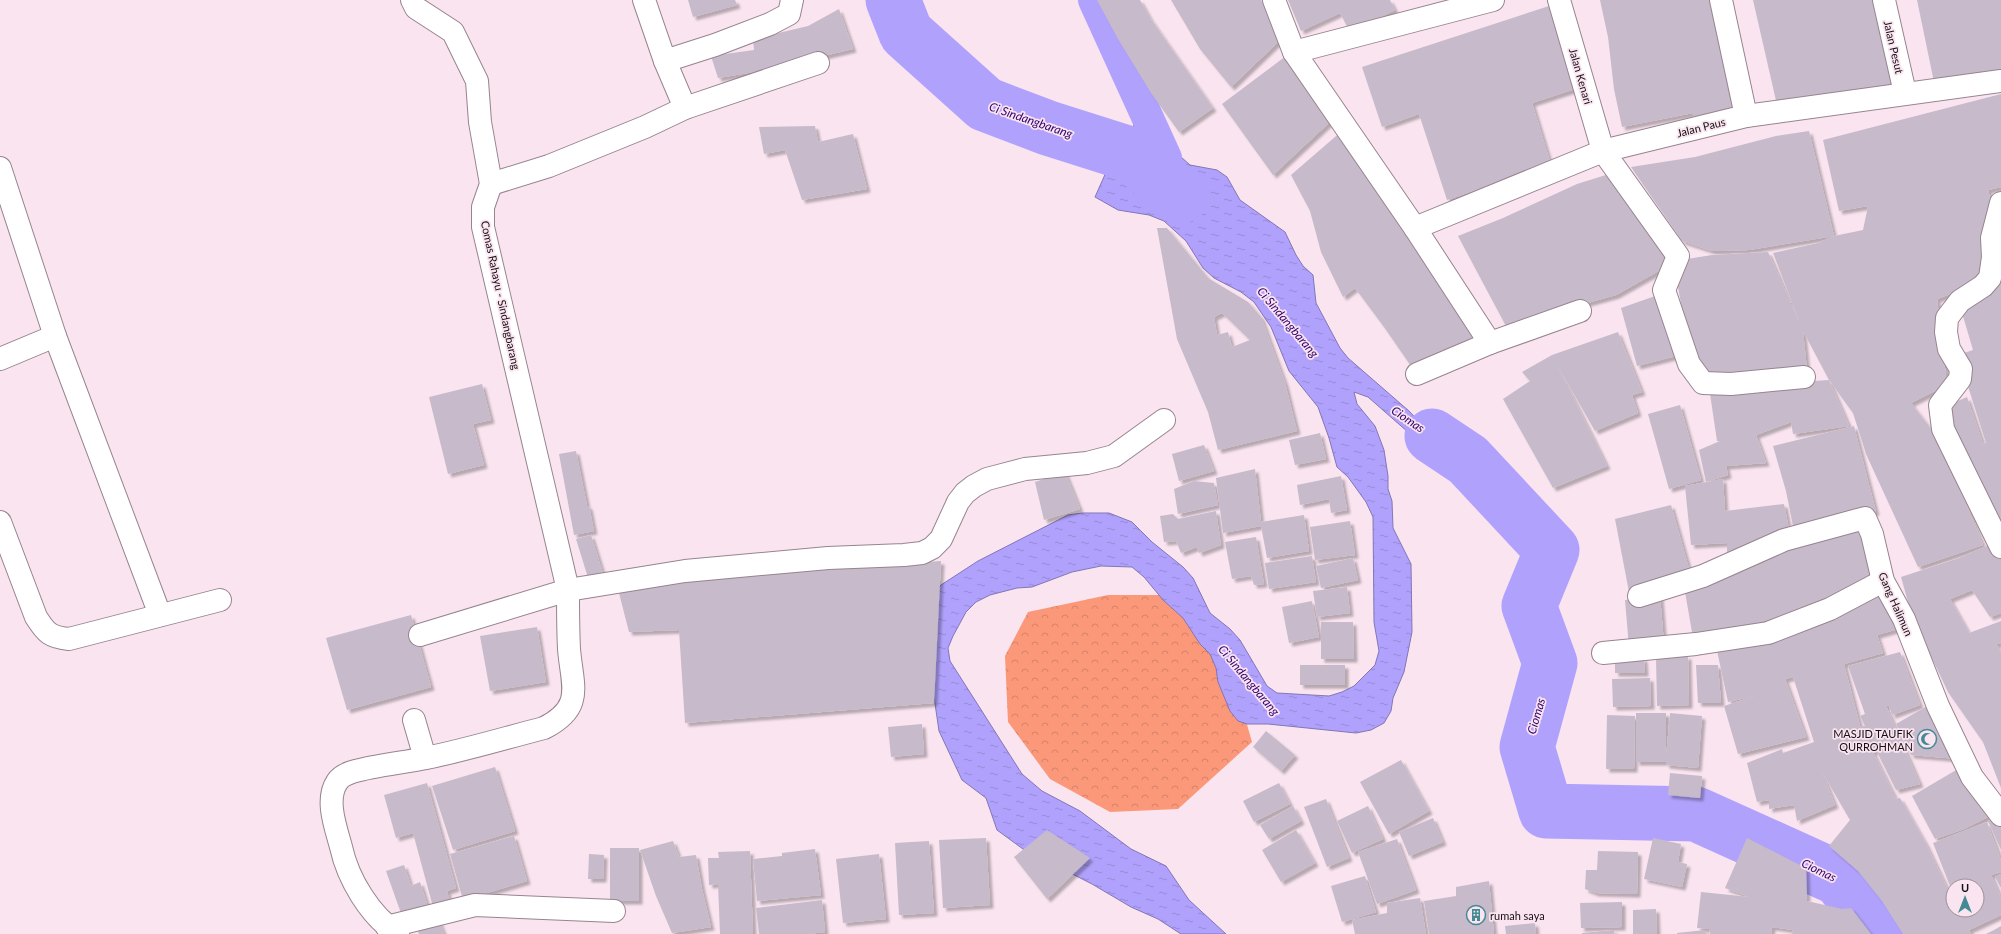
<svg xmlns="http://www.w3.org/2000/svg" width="2001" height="934" font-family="Lato,sans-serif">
	<defs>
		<pattern id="forest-crowns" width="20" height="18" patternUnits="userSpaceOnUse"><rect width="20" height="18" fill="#fa9879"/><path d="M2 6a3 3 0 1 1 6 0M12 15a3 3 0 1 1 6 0" fill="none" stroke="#d68268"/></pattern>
		<pattern id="water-ripples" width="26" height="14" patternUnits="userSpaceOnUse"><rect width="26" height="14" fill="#b0a2fc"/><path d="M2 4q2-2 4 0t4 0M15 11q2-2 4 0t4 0" fill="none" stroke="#978ad7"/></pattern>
		<filter id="shadow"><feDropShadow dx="3.5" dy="3.5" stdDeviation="1" flood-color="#0004"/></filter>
	</defs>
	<rect width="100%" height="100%" fill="#f9e4ef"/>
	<path fill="url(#forest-crowns)" d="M1108 595H1164L1227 655 1252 742 1178 809 1110 812 1050 779 1008 722 1005 656 1028 612Z"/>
	<path fill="url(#water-ripples)" stroke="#8276b6" d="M1147 117 1159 123 1181 157 1190 165 1217 170 1227 177 1240 200 1285 232 1296 255 1303 266 1313 275 1316 303 1340 348 1348 358 1409 411 1426 429 1438 436 1464 444 1492 486 1509 505 1495 507 1475 483 1463 472 1425 447 1368 397 1354 392 1357 404 1375 426 1384 450 1388 476V489L1392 501 1393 528 1411 564 1412 632 1404 672 1393 698 1391 711 1384 723 1371 730 1356 733 1268 724H1247L1238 721 1230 711 1218 682 1216 668 1210 654 1200 644 1183 618 1163 600 1144 577 1132 567 1101 566 1072 572 1032 587 1017 588 990 595 976 602 966 612 953 636 948 648 950 661 1022 774 1042 791 1080 811 1131 849 1166 866 1189 900 1226 934H1181L1158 919 1131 907 1092 884 1023 849 997 830 986 798 962 780 939 731 926 642 932 595 941 585 978 561 1068 515 1082 513H1109L1132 522 1152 542 1183 567 1193 578 1210 613 1230 629 1240 640 1267 686 1277 693 1329 696 1342 692 1354 686 1375 665 1379 651 1374 622 1373 517 1366 502 1348 477 1337 467 1329 438 1318 407 1289 371 1271 327 1254 302 1241 292 1214 278 1203 268 1186 241 1164 221 1149 215 1118 210 1095 197 1107 170 1131 135 1135 120Z"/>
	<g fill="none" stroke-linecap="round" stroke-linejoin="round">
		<path stroke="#b0a2fc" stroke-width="32" d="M1094 0 1166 158"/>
		<g stroke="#b0a2fc" stroke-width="55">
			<path d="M893 0 906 33 985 104 1048 128 1130 154 1181 196"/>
			<path d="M1432 436 1468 460 1552 550 1529 606 1550 663 1527 747 1546 811 1696 814 1840 879 1880 934"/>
		</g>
	</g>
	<g fill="#c7bacb" fill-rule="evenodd" filter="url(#shadow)">
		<path d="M688 0H735L737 5 693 17Z"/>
		<path d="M1097 0H1140L1150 18 1213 108 1179 132 1151 93 1118 39Z"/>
		<path d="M1171 0H1261L1277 25 1281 39 1231 87 1200 49Z"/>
		<path d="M1288 0H1390L1395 10 1350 32 1340 13 1301 31Z"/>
		<path d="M1600 0H1716L1740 114 1695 122 1693 113 1622 127 1614 89 1608 37Z"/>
		<path d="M1753 0H1879L1899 88 1777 105Z"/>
		<path d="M1917 0H2001V73L1934 82Z"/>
		<path d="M1552 5 1578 88 1532 103 1550 162 1496 183 1447 200 1419 114 1382 127 1362 67Z"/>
		<path d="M839 9 853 49 760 71 718 78 711 56 754 50 753 39 808 26Z"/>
		<path d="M1286 56 1333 119 1273 175 1222 104Z"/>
		<path d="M2001 94V187L1988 190 1993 211 1985 258 1975 285 1937 299 1947 385 1911 403 1928 425 1972 497 1964 499 1983 545 1918 567 1866 454 1853 413 1829 380 1803 331 1807 370 1705 377 1690 353 1676 276 1681 260 1712 255 1768 252 1801 326 1773 253 1818 243 1834 236 1863 230 1868 206 1839 211 1823 140Z"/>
		<path d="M815 126 818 142 853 134 867 189 802 200 785 150 764 154 759 127Z"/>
		<path d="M1343 130 1479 342 1413 369 1384 327 1355 288 1343 297 1321 252 1310 211 1291 175Z"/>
		<path d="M1809 131 1834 236 1749 250 1712 251 1682 241 1631 167 1695 157 1776 136Z"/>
		<path d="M1609 174 1671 264 1616 295 1544 315 1507 328 1458 236 1503 218 1577 184Z"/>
		<path d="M1157 228H1167L1208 278 1248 302 1261 317 1285 383 1297 431 1218 450 1208 412 1177 339ZM1222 313 1250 340 1232 347 1228 332 1217 335 1214 317Z"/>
		<path d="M2001 280V535L1944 407 1967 397 1983 444 1986 443 1958 355 1973 350 1960 306Z"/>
		<path d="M1658 295 1680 355 1637 366 1621 308Z"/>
		<path d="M1618 332 1642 392 1632 395 1638 413 1595 431 1556 363 1607 466 1553 488 1503 399 1530 381 1522 372 1552 355Z"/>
		<path d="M1829 380 1849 426 1793 434 1791 422 1756 435 1766 463 1726 466 1728 475 1706 482 1699 450 1720 441H1717L1709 387Z"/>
		<path d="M482 384 491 420 473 424 484 465 448 474 429 397Z"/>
		<path d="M1680 405 1701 480 1669 489 1648 414Z"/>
		<path d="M1854 426 1876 512 1794 531 1786 491 1773 446Z"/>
		<path d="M1320 433 1326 459 1295 465 1289 440Z"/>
		<path d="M1204 445 1214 471 1179 481 1172 454Z"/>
		<path d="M576 451 587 506H589L594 531 574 535 559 454Z"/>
		<path d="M1255 469 1261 522 1304 515 1309 551 1267 558 1261 526 1223 533 1216 478Z"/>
		<path d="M1065 472 1080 509 1044 520 1035 482Z"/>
		<path d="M1341 476 1347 510 1331 513 1329 499 1300 505 1297 485Z"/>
		<path d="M1723 479 1725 511 1784 504 1790 535 1727 560V543L1691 545 1685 486Z"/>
		<path d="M1194 481 1214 483 1218 505 1178 514 1174 489Z"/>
		<path d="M1671 505 1691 576 1629 592 1615 519Z"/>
		<path d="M1216 511 1221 545 1199 553 1197 547 1181 553 1176 541 1164 542 1160 516 1173 514 1178 519Z"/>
		<path d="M1350 521 1355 555 1315 560 1310 527Z"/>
		<path d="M1864 523 1879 579 1841 596 1764 621 1729 632 1693 638 1684 586Z"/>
		<path d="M591 535 605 580 590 584 576 539Z"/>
		<path d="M1256 537 1264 584 1254 585 1251 576 1232 579 1225 542Z"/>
		<path d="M1996 542 2001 553V613L1990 617 1972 590 1950 599 1969 633 2001 621V643L1996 644 2001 652V788L1983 742 1948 692 1912 616 1901 577 1959 558Z"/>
		<path d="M1312 556 1316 582 1269 589 1265 563Z"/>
		<path d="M1353 558 1358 580 1321 588 1316 566Z"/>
		<path d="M941 561 934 703 685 723 679 630 629 632 619 593 675 579Z"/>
		<path d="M1883 585 1905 627 1877 635 1883 653 1844 664 1860 726H1865L1860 716 1865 714 1848 666 1900 652 1920 705 1892 715 1889 705 1886 706 1920 784 1896 790 1876 750 1873 752 1896 799 1900 798 1926 844 1949 892 1952 891 1933 843 1987 822 2001 861V872L1991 875 2001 898V915L1969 930 1971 934H1903L1882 901 1858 871 1829 846 1850 820 1822 772 1835 805 1797 821 1794 805 1769 809V800L1757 802 1747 763 1782 749 1783 753 1814 742 1793 677 1785 679 1806 737 1738 754 1724 706 1758 695 1728 702 1716 646ZM1953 886H1977V910H1953Z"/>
		<path d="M1347 587 1350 613 1317 617 1313 591Z"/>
		<path d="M1660 596 1664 644 1629 647 1625 600Z"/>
		<path d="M1312 601 1319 637 1289 643 1282 607Z"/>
		<path d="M411 615 431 687 347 710 326 638Z"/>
		<path d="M1321 622H1353L1354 659H1321Z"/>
		<path d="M537 627 546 682 490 691 480 636Z"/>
		<path d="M1688 656 1689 705 1657 706 1656 657Z"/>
		<path d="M1644 658 1645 673H1615V659Z"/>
		<rect x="1300" y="665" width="45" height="20"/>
		<path d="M1696 665H1718L1721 703H1698Z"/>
		<path d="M1650 678 1651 706 1613 707 1612 679Z"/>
		<path d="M1934 702 1958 759 1911 755 1896 724Z"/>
		<path d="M1636 713H1666V758L1670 713 1702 716 1698 768 1666 765V762H1636Z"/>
		<path d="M1607 715 1635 716 1634 769H1606Z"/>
		<path d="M922 724 924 754 891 757 888 727Z"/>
		<path d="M1266 731 1295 755 1281 771 1253 747Z"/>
		<path d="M1401 760 1429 811 1389 834 1360 782Z"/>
		<path d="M1963 766 1988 817 1964 829 1935 839 1912 796Z"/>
		<path d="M495 767 515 831 453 850 432 786Z"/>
		<path d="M1670 773 1702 776 1700 798 1668 795Z"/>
		<path d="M427 783 456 888 447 891 450 902 433 907 413 833 396 838 384 795Z"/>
		<path d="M1279 783 1290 804 1254 822 1243 801Z"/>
		<path d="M1326 799 1349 858 1327 867 1304 807Z"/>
		<path d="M1293 806 1301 821 1269 839 1260 825Z"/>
		<path d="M1368 806 1383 839 1352 853 1337 821Z"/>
		<path d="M1997 812 2001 817V850L1988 821Z"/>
		<path d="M1433 818 1443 842 1409 856 1399 832Z"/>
		<path d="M1047 830 1090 858 1047 899 1014 857Z"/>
		<path d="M1296 830 1315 863 1281 882 1262 850Z"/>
		<path d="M514 836 527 881 463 900 450 854Z"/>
		<path d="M986 838 990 905 943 908 939 840Z"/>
		<path d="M1653 838 1681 844 1678 862 1687 864 1682 887 1644 879Z"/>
		<path d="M1747 838 1806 868 1807 901 1842 909 1851 908 1871 934H1792L1793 930 1772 927 1771 934H1710L1709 929 1697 928 1701 892 1750 897 1725 888Z"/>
		<path d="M1397 839 1416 890 1377 904 1358 852Z"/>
		<path d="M673 841 679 857 696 855 702 889 711 927 672 933 656 896 640 850Z"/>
		<path d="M929 841 934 913 899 915 895 843Z"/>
		<rect x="610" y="848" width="29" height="53"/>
		<path d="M815 849 821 895 757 901 753 859 782 856V853Z"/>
		<path d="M750 851 753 934H720L718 884 709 885 708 858H719L718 852Z"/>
		<path d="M1598 851 1638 852 1637 894 1596 893 1585 889 1586 870H1597Z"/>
		<path d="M589 854 604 855 603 879H588Z"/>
		<path d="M879 854 886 919 843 923 836 859Z"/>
		<path d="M404 865 411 886 420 882 428 907 402 916 386 871Z"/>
		<path d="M2001 874V888L1995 877Z"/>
		<path d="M1365 876 1376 912 1342 922 1331 886Z"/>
		<path d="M1489 881 1494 934H1429L1424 901 1456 896V887Z"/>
		<path d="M1420 898 1426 934H1355L1352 920 1387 913V903Z"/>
		<path d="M822 900 825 932 807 934H759L756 908Z"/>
		<path d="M1622 902V927L1581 928 1580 903Z"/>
		<path d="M1656 909 1657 934H1633V910Z"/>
		<path d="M437 916 444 934H419L415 924Z"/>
		<path d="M1535 923 1536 934H1506L1505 926Z"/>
		<path d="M2001 926V934H1986L1994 930Z"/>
		<path d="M1614 930V934H1582V933Z"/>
		<path d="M1705 930V934H1677V933Z"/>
	</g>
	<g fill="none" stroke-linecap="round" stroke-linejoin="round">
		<g stroke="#97848f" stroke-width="24">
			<g id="street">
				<path d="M644 0 665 61 685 108"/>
				<path d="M1274 0 1294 52 1415 228 1490 343"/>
				<path d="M1559 0 1603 151 1678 256 1664 290 1689 364 1703 383 1731 384 1804 377"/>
				<path d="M1721 0 1746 116"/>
				<path d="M1884 0 1905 93"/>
				<path d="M1294 52 1493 0"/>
				<path d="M665 61 715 45 770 24 789 14 792 0"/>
				<path d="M0 168 55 336 160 615"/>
				<path d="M491 184 549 166 645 127 685 108 818 63"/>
				<path d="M2001 203 1992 238 1993 257 1990 278 1983 286 1960 301 1947 318 1946 332 1949 349 1961 369 1960 379 1940 405 1943 429 2001 547"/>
				<path d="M1415 228 1603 151 1746 116 2001 81"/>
				<path d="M0 359 55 336"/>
				<path d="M1417 374 1490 343 1580 311"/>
				<path d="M0 522 36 617C46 633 50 637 69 639L220 600"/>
				<path d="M1639 596 1703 576 1784 540 1865 518 1872 534 1883 581 1904 619 1938 706 1972 777 2001 815"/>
				<path d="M420 635 568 590 685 571 828 558 904 555 922 553 932 548 941 539 958 502 965 493 974 486 987 479 1025 469 1087 463 1114 456 1164 420"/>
				<path d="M1603 653 1696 644 1768 633 1830 609 1883 581"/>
				<path d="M414 720 425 758"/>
				<path d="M387 927 475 905 614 911"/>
				<path d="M398 934C370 916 348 879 341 847 336 828 325 800 337 782 340 777 346 774 352 772 376 765 402 763 426 758 466 750 505 738 544 728 585 707 572 686 569 649 568 629 568 609 568 590L483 227V207L491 184 480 122 477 81 453 32 416 8 412 0"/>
			</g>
		</g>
		<use href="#street" stroke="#fff" stroke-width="22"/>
	</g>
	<defs>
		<g id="mosque-ring" transform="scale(1)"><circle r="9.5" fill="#f9e4ef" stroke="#448a95" stroke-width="1.5"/><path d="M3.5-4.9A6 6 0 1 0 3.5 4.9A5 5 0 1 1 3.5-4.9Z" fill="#448a95"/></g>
		<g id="building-ring" transform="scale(1)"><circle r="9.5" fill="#f9e4ef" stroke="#448a95" stroke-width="1.5"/><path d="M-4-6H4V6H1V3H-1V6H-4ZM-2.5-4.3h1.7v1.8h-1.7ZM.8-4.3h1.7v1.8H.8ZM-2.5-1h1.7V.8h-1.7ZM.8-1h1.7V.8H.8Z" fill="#448a95"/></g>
	</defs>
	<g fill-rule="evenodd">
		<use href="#mosque-ring" x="1927" y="739"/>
		<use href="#building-ring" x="1476" y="915"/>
	</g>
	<g text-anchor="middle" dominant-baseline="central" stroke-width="3.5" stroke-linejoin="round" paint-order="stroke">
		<g font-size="11" fill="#160f13" stroke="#f9e4ef">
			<text transform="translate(1894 47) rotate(77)">Jalan Pesut</text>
			<text transform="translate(1581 76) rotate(74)">Jalan Kenari</text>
			<text transform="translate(1701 127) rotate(-14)">Jalan Paus</text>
			<text transform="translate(501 295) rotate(78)">Comas Rahayu - Sindangbarang</text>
			<text transform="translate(1896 604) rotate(66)">Gang Halimun</text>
		</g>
		<g font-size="11" fill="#160f13" stroke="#f9e4ef" text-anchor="end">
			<text x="1913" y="733">MASJID TAUFIK<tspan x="1913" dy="13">QURROHMAN</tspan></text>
			<text x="1490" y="915" text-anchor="start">rumah saya</text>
		</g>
		<g font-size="12" font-style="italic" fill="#2f026f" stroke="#f9e4ef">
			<text transform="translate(1031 120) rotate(19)">Ci Sindangbarang</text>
			<text transform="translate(1288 322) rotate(50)">Ci Sindangbarang</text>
			<text transform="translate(1408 419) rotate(34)">Ciomas</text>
			<text transform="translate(1249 680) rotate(50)">Ci Sindangbarang</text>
			<text transform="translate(1536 716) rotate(-74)">Ciomas</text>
			<text transform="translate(1819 870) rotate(26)">Ciomas</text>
		</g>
	</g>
	<g transform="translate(1965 898)"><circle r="19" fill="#f9e4ef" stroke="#9e8f97"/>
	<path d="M0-3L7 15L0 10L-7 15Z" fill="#448a95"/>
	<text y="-6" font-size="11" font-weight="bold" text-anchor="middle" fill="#160f13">U</text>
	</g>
</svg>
